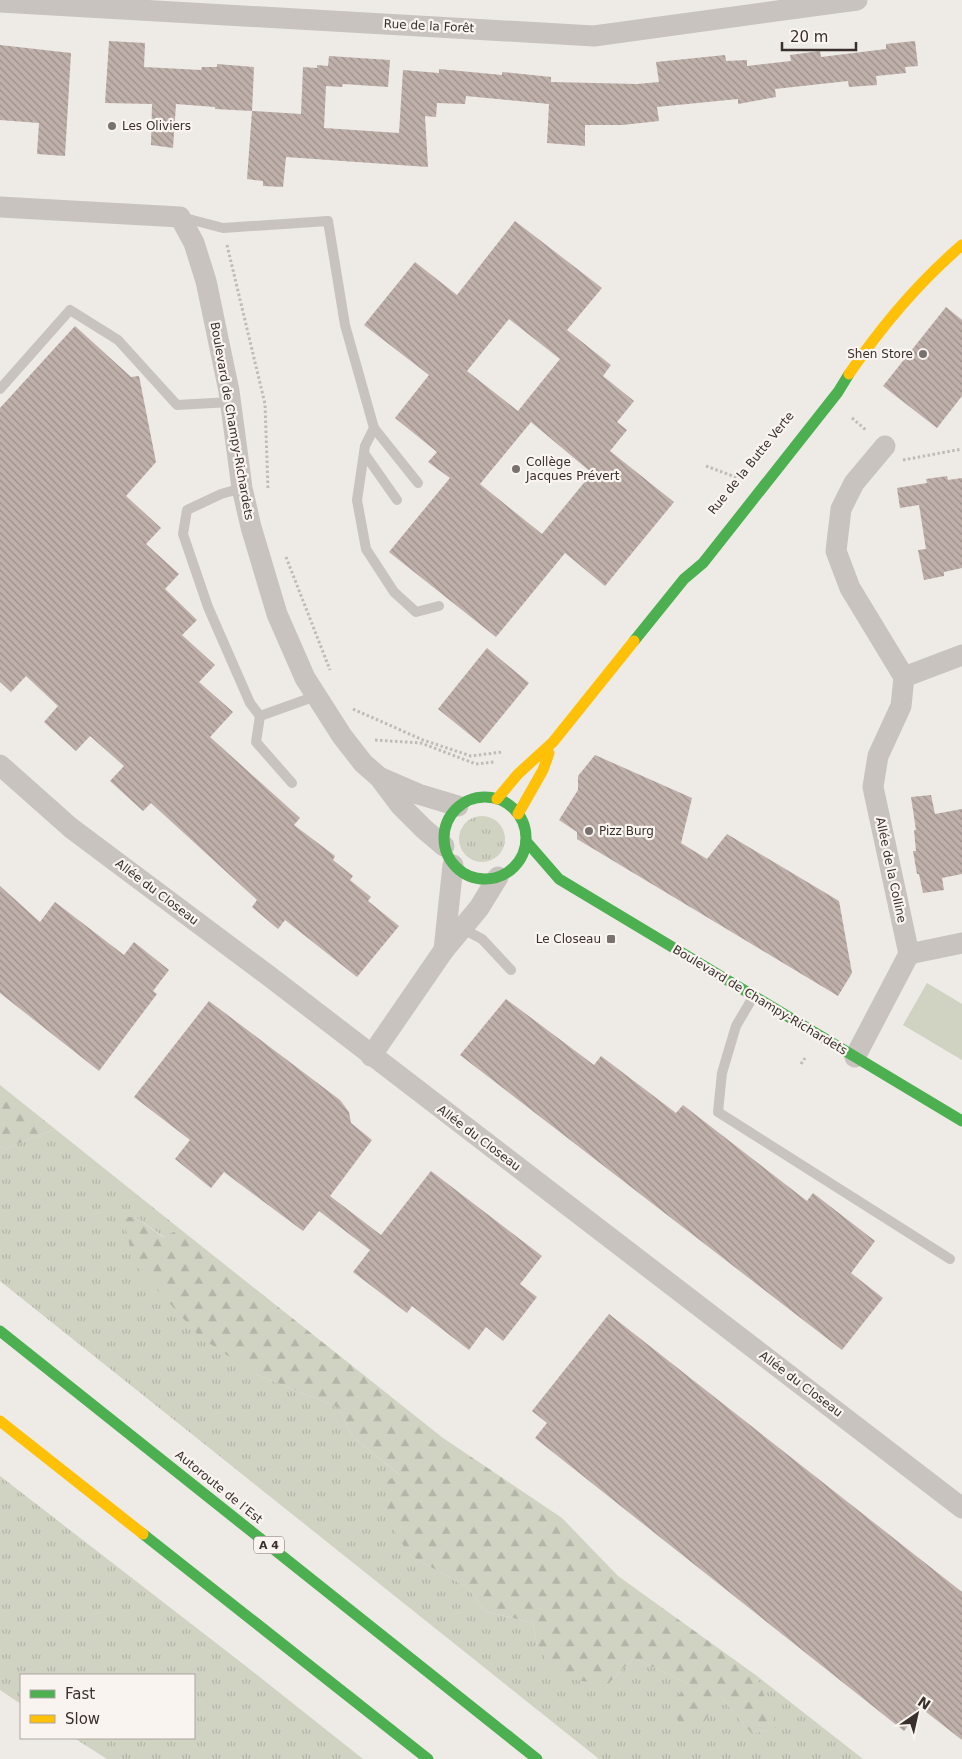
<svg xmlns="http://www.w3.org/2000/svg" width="962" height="1759" font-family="'DejaVu Sans',sans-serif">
	<defs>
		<pattern id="grass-tufts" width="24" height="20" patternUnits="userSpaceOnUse" patternTransform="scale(1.25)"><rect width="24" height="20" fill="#d0d2c2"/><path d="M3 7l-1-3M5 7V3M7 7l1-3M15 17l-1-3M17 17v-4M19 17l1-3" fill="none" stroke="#b3b5a7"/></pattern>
		<pattern id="forest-firs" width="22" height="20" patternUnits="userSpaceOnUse" patternTransform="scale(1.25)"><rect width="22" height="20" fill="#d0d2c2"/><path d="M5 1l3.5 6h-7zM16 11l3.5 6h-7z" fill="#b3b5a7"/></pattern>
		<pattern id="building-back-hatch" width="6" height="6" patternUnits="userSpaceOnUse" patternTransform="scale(1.25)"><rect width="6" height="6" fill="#bfb0aa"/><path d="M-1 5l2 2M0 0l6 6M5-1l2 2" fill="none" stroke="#9c908b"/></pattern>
	</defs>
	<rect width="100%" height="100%" fill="#eeeae6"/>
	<g fill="url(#grass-tufts)">
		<circle cx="482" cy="839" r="23"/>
		<path d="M55 1129 180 1229 164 1237 135 1217 123 1218 255 1374 339 1408 353 1437 401 1476 409 1555 467 1587 485 1611 533 1623 537 1646 607 1685 634 1658 691 1685 721 1697 752 1734 775 1728 757 1676 863 1759H599L0 1281V1146L5 1149Z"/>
		<path d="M0 1476 247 1667 363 1759H107L74 1738H194V1675H21V1704L0 1690Z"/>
	</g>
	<g fill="url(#forest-firs)">
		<path d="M0 1085 55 1129 5 1149 0 1146Z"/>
		<path d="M123 1217H135L163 1237 180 1229 443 1438 562 1518 618 1576 757 1676 776 1728 752 1734 721 1697 704 1722 679 1725 674 1699 691 1685 634 1658 607 1685 558 1677 537 1646 533 1623 485 1611 467 1587 409 1555 385 1515 387 1480 400 1475 353 1437 339 1408 255 1374 200 1337 134 1264Z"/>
	</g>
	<path fill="#d0d2c2" d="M927 983 962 1004V1060L903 1025Z"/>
	<g fill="url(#building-back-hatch)" fill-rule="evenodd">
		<path d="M109 41 145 43 144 67 201 70 202 67H217V64L254 67 252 111 215 109V107L176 104 173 148 151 145 152 104 105 103Z"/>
		<path d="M915 41 918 66 905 67 906 73 876 76 877 85 849 87 848 81 775 89 776 97 738 104V99L657 107 659 121 622 125H585V146L547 143 549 104 466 96 465 104 437 103 436 117 425 116 428 167 286 157 283 187 263 186V181L247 179 252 111 301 114 303 67 317 68V65L328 66 329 56 390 60 388 87 343 84 342 87 326 86 324 128 399 133 403 70 439 73V69L502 75V72L551 77V82L637 84 659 82 656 62 725 55 726 61 747 60V66L791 61 790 55 820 51 821 57 886 49V44Z"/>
		<path d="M0 45 71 53 65 156 37 154 39 123 0 120Z"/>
		<path d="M515 221 602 288 567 330 611 365 603 376 634 401 617 422 627 430 610 451 674 502 605 586 565 553 496 637 389 552 450 478 428 462 437 452 395 418 429 375 364 325 415 262 457 295ZM509 319 560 359 518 411 467 371ZM531 422 592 473 542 534 480 484Z"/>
		<path d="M946 307 962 320V396L937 428 883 386Z"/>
		<path d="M75 326 131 377 139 376 156 462 126 496 161 528 146 544 179 574 165 589 197 620 182 635 215 665 199 682 233 712 210 737 300 818 294 825 335 856 333 860 353 876 350 880 371 897 368 901 399 926 357 977 285 920 278 929 252 907 257 900 151 803 143 811 110 781 124 766 90 736 76 751 44 722 58 706 26 676 11 692 0 682V408Z"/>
		<path d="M947 476 948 480 962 478V568L944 572V576L924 580 918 550 926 549 919 505 900 508 897 488 927 483 926 479Z"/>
		<path d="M487 648 529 683 480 743 438 709Z"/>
		<path d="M595 755 692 798 681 843 707 859 727 834 839 901 852 973 838 996 577 839V832L559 820 578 790V776Z"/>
		<path d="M931 795 935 814 962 809V874L942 878 944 890 923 893 919 874H917L913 851H916L914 830H916L911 797Z"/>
		<path d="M0 886 40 922 55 902 124 955 134 942 169 970 153 991 157 994 99 1071 0 993Z"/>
		<path d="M506 999 594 1065 601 1056 676 1113 683 1105 807 1201 813 1193 875 1241 851 1273 883 1298 842 1350 460 1055Z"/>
		<path d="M209 1001 340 1100 349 1112 351 1123 372 1140 330 1196 381 1235 431 1171 542 1256 520 1284 537 1297 503 1341 486 1327 469 1350 412 1306 407 1313 353 1272 370 1250 319 1211 303 1231 224 1172 211 1188 175 1159 190 1140 134 1097Z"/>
		<path d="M609 1314 962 1592V1740L921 1708 904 1731 535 1438 547 1423 532 1411Z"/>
	</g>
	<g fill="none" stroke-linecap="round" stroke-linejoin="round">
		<g stroke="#c1bbb7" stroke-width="3" stroke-dasharray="2.5 2.5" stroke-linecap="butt">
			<path d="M227 245 265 404 268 489"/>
			<path d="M852 418 867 431"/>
			<path d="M903 460 962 449"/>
			<path d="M706 466 738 478"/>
			<path d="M286 557 330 670"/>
			<path d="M353 709 423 740 471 756 502 752"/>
			<path d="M375 740 421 743 476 764 494 762"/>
			<path d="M801 1064 805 1058"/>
		</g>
		<g stroke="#c8c3bf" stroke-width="10">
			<path d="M181 217 223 228 328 221 345 325 374 428 365 446 357 500 366 549 394 592 416 612 439 606"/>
			<path d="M0 389 70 310 118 340 177 405 230 402"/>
			<path d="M374 428 418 483"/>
			<path d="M364 453 397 500"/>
			<path d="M242 488 221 494 187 510 183 534 208 607 250 703 260 716 316 696"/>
			<path d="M260 716 256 742 292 783"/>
			<path d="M463 929 482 939 511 970"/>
			<path d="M753 997 736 1026 722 1073 718 1112 950 1259"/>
		</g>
		<g stroke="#c8c3bf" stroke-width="21">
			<path d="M0 2 594 36 857 0"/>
			<path d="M0 207 180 217 194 243 206 281 229 391 242 488 251 527 277 614 305 678 342 736 363 763 379 777 400 805 424 829 444 846"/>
			<path d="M904 677 962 655"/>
			<path d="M0 765 71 828 269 976 962 1508"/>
			<path d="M381 778 418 794 458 806"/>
			<path d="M444 950 453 865"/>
			<path d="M909 954 962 943"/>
			<path d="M371 1056 444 950 479 908 498 877"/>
			<path d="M855 1057 909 954 873 787 878 756 901 706 904 677 850 588 836 551 841 509 854 483 885 446"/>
		</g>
		<g stroke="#4caf50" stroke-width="11">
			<path d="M634 641 684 579 703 563 838 392 849 374"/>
			<circle cx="485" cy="838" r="41"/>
			<path d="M526 841 559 879 962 1121"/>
			<path d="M0 1331 537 1759"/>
			<path d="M143 1534 428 1759"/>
		</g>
		<g stroke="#ffc107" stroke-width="11">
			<path d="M849 374C881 327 919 282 962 245"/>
			<path d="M497 799 518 774 553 742 634 641"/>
			<path d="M518 814 543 770 549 753"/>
			<path d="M0 1421 143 1534"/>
		</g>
	</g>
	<g fill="#78716e" stroke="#f9f4ef" stroke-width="2">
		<circle cx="112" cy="126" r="5"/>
		<circle cx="923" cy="354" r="5"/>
		<circle cx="516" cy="469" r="5"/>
		<circle cx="589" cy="831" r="5"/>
		<rect x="606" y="934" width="10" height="10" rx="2.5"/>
	</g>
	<g text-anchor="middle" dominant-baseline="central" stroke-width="4.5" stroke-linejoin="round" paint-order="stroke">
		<rect fill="#f9f4ef" stroke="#736b67" stroke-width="1" x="254" y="1536.5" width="30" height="17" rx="4"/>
		<g font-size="11" font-weight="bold" fill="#39302d">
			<text x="269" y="1545">A 4</text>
		</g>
		<g font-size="12" fill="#39302d" stroke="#f9f4ef">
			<text transform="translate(429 26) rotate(3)">Rue de la Forêt</text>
			<text transform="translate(232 421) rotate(80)">Boulevard de Champy-Richardets</text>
			<text transform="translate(751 463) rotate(-51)">Rue de la Butte Verte</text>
			<text transform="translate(891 870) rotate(78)">Allée de la Colline</text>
			<text transform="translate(157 892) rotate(37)">Allée du Closeau</text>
			<text transform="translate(760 1000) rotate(31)">Boulevard de Champy-Richardets</text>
			<text transform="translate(479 1138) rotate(37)">Allée du Closeau</text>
			<text transform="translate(801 1384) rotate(37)">Allée du Closeau</text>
			<text transform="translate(219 1487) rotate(39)">Autoroute de l’Est</text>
		</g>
		<g font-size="12" fill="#39302d" stroke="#f9f4ef" text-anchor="start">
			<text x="122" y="126">Les Oliviers</text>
			<text x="913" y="354" text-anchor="end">Shen Store</text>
			<text x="526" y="462">Collège<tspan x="526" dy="14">Jacques Prévert</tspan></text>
			<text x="599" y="831">Pizz Burg</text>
			<text x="601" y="939" text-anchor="end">Le Closeau</text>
		</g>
	</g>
	<rect x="20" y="1674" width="175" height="65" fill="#f9f4ef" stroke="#aca6a1"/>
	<rect x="30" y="1690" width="25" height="8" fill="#4caf50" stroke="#aca6a1"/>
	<text x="65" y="1699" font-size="15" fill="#39302d">Fast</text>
	<rect x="30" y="1715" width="25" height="8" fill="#ffc107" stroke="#aca6a1"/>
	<text x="65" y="1724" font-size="15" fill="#39302d">Slow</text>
	<g transform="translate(917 1714) rotate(34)" stroke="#f9f4ef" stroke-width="4" paint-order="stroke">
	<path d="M0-4L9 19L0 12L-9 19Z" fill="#39302d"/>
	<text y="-8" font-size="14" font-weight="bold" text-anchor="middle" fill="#39302d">N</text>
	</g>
	<path d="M782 42v8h74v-8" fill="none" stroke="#39302d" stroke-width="2.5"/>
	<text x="790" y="42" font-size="15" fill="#39302d" stroke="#f9f4ef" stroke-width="4" paint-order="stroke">20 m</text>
</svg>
